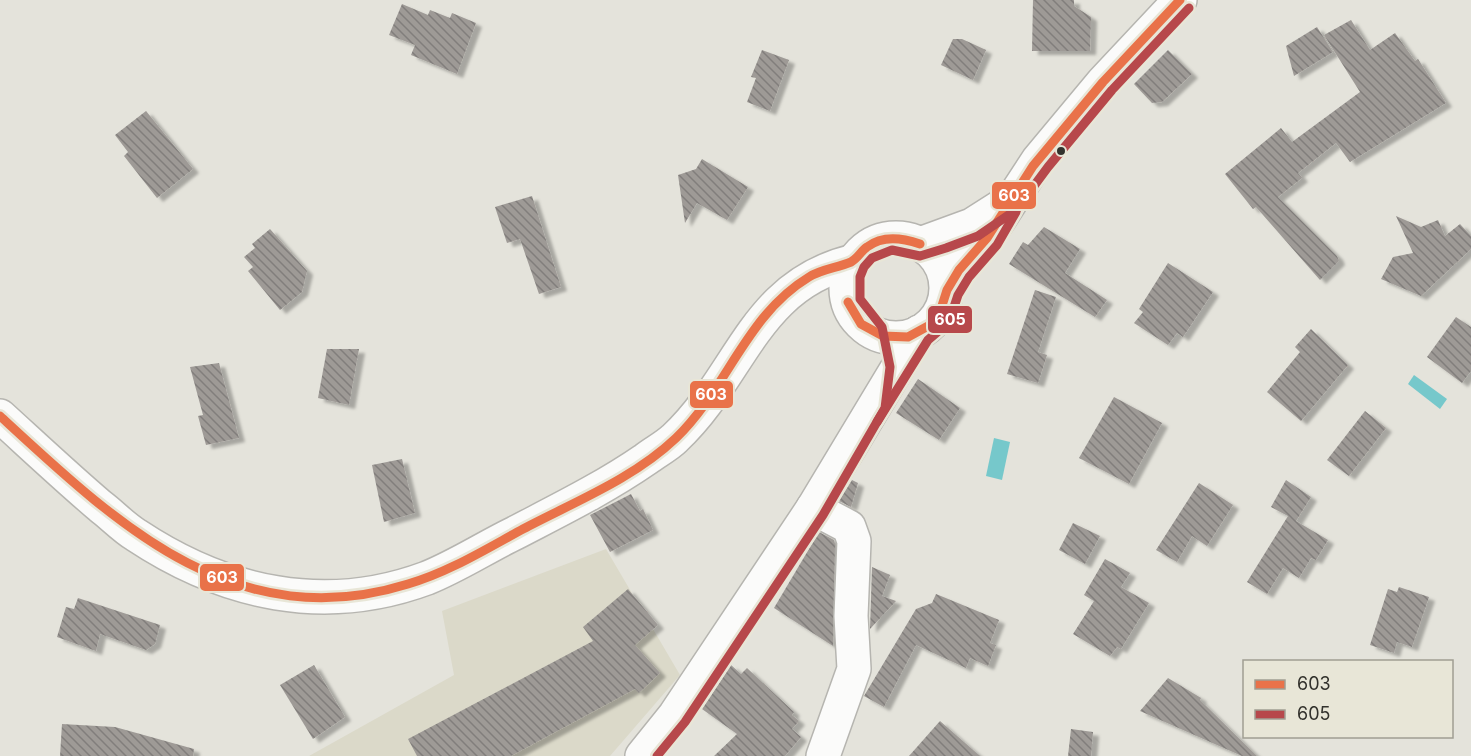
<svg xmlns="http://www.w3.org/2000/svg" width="1471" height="756" font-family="Inter,sans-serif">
	<defs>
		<pattern id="building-back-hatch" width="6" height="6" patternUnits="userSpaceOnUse" patternTransform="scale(1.5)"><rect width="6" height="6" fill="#9e9a96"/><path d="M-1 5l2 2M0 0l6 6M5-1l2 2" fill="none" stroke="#817e7b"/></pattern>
		<filter id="shadow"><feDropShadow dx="6" dy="4" stdDeviation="1.5" flood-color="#0004"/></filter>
	</defs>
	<rect width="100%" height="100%" fill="#e4e3db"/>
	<path fill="#dbd9c9" d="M606 549 680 675 610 756H309L454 675 442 611Z"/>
	<g fill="#76c8cb">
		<path d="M1414 375 1447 399 1440 409 1408 384Z"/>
		<path d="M994 438 1010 442 1002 480 986 476Z"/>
	</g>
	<g fill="url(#building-back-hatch)" filter="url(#shadow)">
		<path d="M1033 0H1074V6L1091 17 1090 51H1032Z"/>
		<path d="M402 4 428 15 430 10 450 18 452 13 476 23 457 74 411 55 415 45 389 35Z"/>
		<path d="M1351 20 1370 50 1395 33 1415 61 1418 59 1446 103 1350 162 1336 143 1298 173 1302 178 1278 197 1337 256 1339 261 1320 280 1256 207 1253 209 1225 174 1281 128 1292 142 1360 92 1324 35Z"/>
		<path d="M1317 27 1333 52 1294 76 1286 46Z"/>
		<path d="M953 39H962L986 50 973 80 941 65Z"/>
		<path d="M762 50 789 60 770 111 747 102 756 78 751 77Z"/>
		<path d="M1168 50 1192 74 1162 102 1152 103 1134 84Z"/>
		<path d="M146 111 193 169 157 198 124 156 128 152 115 135Z"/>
		<path d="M702 159 748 187 727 220 697 203 685 223 678 175 696 169Z"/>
		<path d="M532 196 561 287 539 294 520 239 507 243 495 207Z"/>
		<path d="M1396 216 1421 227 1438 220 1445 236 1460 224 1471 236V249L1421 296 1381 279 1393 257 1413 253Z"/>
		<path d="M1044 227 1080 249 1065 273 1107 300 1095 317 1009 264 1023 242 1028 245Z"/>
		<path d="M270 229 307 271 302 292 280 310 248 271 253 267 244 257 255 248 252 244Z"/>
		<path d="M1168 263 1213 292 1183 337 1177 333 1168 345 1134 323 1143 312 1139 309Z"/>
		<path d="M1035 290 1056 297 1038 352 1047 355 1038 383 1007 374Z"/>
		<path d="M1456 317 1471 327V371L1462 383 1427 357Z"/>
		<path d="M1311 329 1348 365 1301 421 1267 392 1300 352 1295 347Z"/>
		<path d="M327 349H359L349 405 318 398Z"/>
		<path d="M219 363 239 438 206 445 198 416 203 415 190 367Z"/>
		<path d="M918 379 960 408 939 440 896 413Z"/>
		<path d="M1114 397 1162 423 1129 484 1079 458Z"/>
		<path d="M1365 411 1386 428 1349 476 1327 460Z"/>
		<path d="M402 459 415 513 384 522 372 465Z"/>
		<path d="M852 480 858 483 851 507 839 501Z"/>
		<path d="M1286 480 1311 497 1296 521 1328 540 1316 560 1311 558 1299 578 1283 568 1267 594 1247 582 1288 516 1271 507Z"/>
		<path d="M1199 483 1233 505 1207 546 1192 536 1177 562 1156 550Z"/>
		<path d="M631 494 640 511 643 509 653 530 610 552 590 515Z"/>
		<path d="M1073 523 1100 536 1085 564 1059 550Z"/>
		<path d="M819 532 834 540 835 544 833 646 774 608Z"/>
		<path d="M1105 559 1130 573 1121 587 1149 603 1121 649 1117 647 1110 656 1073 634 1094 601 1084 595Z"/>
		<path d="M872 567 890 575 882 596 896 601 870 629Z"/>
		<path d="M1399 587 1429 597 1412 647 1397 642 1394 653 1370 645 1388 589 1397 592Z"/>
		<path d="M628 589 658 625 635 645 660 673 639 693 635 689 511 756H417L408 739 593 641 583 627Z"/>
		<path d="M936 594 999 620 990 643 996 645 988 666 970 658 966 668 916 645 884 707 864 696 916 609 932 603Z"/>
		<path d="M78 598 160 625 155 644 146 650 100 634 96 651 57 637 66 607 74 609Z"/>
		<path d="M314 665 345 717 313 739 280 685Z"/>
		<path d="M731 665 741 674 747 668 794 712 792 715 799 721 792 729 801 737 785 756H714L737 734 702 709Z"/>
		<path d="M1168 678 1201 698 1200 700 1257 756H1242L1140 711Z"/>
		<path d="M940 721 980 756H909Z"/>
		<path d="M62 724 115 727 194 749 193 756H60Z"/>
		<path d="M1071 729 1093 732 1091 756H1068Z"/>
	</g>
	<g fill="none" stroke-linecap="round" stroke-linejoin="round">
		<g stroke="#b6b5b0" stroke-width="36">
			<path id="minor" d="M813 508 849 527 854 541 851 616 854 669 823 756"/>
		</g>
		<g stroke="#b6b5b0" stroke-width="36">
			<g id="secondary">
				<circle cx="896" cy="288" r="50"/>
				<path d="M920 244 972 225 1005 204"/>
				<path d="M947 290 959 270 987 238 1038 160 1103 82 1180 0"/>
				<path d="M0 416C33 446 66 477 100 506 112 515 123 527 136 535 225 594 325 616 427 578 457 566 486 547 515 533 559 510 604 488 646 459 655 452 667 446 675 438 742 375 753 285 854 261"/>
				<path d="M642 756 675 715 813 508 919 332"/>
			</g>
		</g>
		<use href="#minor" stroke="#fbfbfa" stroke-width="33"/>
		<use href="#secondary" stroke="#fbfbfa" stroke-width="33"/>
		<g stroke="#e8e6d7" stroke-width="14">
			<g id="bus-1">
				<path d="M848 302 861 324 883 336 908 337 930 325 939 315 947 290 959 270 987 238 1033 166 1103 82 1180 0"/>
				<path d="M0 416C116 523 235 638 408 584 449 572 486 549 523 529 574 502 633 479 676 438 727 389 746 315 809 277 822 269 837 268 851 262 858 258 861 251 867 247 883 235 902 238 920 244"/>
			</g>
		</g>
		<g stroke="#e8e6d7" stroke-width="14">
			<g id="bus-2">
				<path d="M877 422 928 340 949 322 958 295 969 277 997 245 1016 212"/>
				<path d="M657 756 685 722 823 515 885 408 890 367 882 327 860 299V277L864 267 872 258 892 250 920 256 946 248 978 236 1016 210 1048 167 1112 90 1189 8"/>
			</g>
		</g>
		<use href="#bus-1" stroke="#e97249" stroke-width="9"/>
		<use href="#bus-2" stroke="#b7484b" stroke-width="9"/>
	</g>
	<circle fill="#33322d" stroke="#e8e6d7" stroke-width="2" cx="1061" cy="151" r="5"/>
	<g stroke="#e8e6d7" stroke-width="2">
		<rect x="991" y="181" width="46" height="29" rx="6" fill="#e97249"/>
		<rect x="927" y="305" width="46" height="29" rx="6" fill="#b7484b"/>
		<rect x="689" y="380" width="45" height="29" rx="6" fill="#e97249"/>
		<rect x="199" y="563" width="46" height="29" rx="6" fill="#e97249"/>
	</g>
	<g font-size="16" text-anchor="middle" font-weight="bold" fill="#fff">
		<text x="1014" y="201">603</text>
		<text x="950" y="325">605</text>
		<text x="711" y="400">603</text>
		<text x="222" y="583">603</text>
	</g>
	<rect x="1243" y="660" width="210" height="78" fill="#e8e6d7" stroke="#a09e93" stroke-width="1.5"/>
	<rect x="1255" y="680" width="30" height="9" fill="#e97249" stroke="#a09e93" stroke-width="1.5"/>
	<text x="1297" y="690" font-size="18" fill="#33322d">603</text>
	<rect x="1255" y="710" width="30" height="9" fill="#b7484b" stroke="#a09e93" stroke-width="1.5"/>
	<text x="1297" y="720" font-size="18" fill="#33322d">605</text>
</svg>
